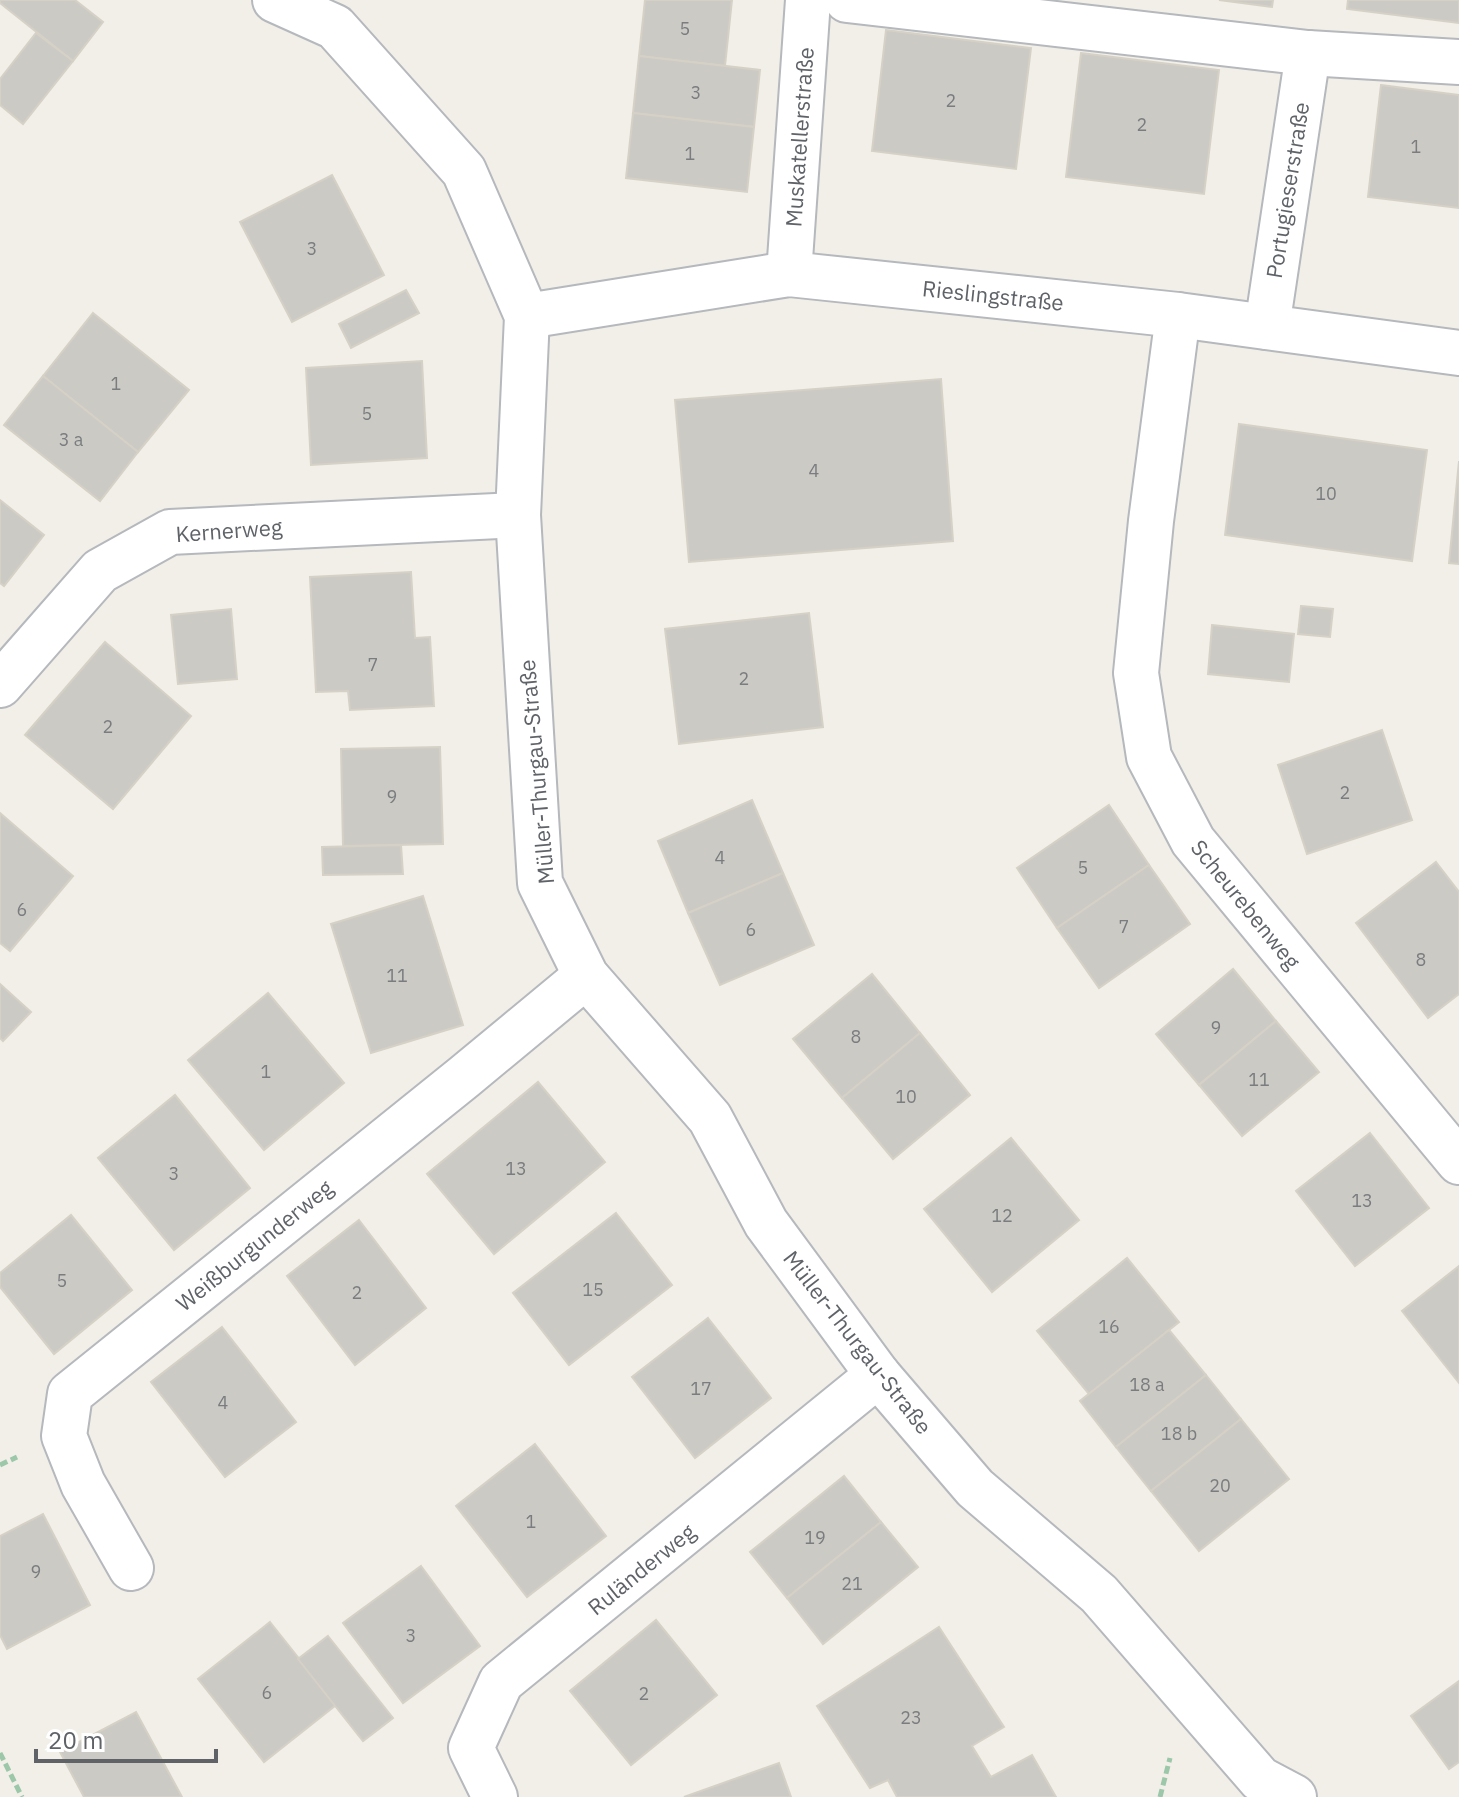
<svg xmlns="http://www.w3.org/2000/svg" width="1459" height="1797" font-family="'IBM Plex Sans',sans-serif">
	<rect width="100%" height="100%" fill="#f1efe8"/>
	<g fill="#cccac5" stroke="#d6d1c6" stroke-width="2">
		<path d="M0 0H75L103 22 73 61 0 3Z"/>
		<path d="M645 0H732L725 66 639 56Z"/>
		<path d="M1219 0H1273L1272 7Z"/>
		<path d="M1348 0H1459V23L1347 9Z"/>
		<path d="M886 30 1031 48 1016 169 872 151Z"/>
		<path d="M36 33 73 61 23 124 0 105V79Z"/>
		<path d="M1081 53 1219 70 1204 194 1066 177Z"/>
		<path d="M639 56 760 70 754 127 633 113Z"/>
		<path d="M1381 85 1459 95V208L1368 197Z"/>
		<path d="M633 113 754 127 747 192 626 178Z"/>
		<path d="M332 175 384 275 292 322 240 222Z"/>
		<path d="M406 290 419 313 351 348 339 324Z"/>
		<path d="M93 313 189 390 138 452 43 376Z"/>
		<path d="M422 361 427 458 311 465 306 368Z"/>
		<path d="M43 376 138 452 100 501 4 425Z"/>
		<path d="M941 379 953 541 689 562 675 400Z"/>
		<path d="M1239 424 1427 450 1412 561 1225 535Z"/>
		<path d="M1459 461V564L1449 563Z"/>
		<path d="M0 500 44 535 4 586 0 583Z"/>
		<path d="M411 572 415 638 430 637 434 706 350 710 348 691 316 692 310 577Z"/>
		<path d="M1301 606 1333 609 1330 637 1298 634Z"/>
		<path d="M231 609 237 679 178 684 171 615Z"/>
		<path d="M809 613 823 727 679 744 665 629Z"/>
		<path d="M1212 625 1294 634 1289 682 1208 674Z"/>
		<path d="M105 642 191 716 113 809 25 735Z"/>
		<path d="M1382 730 1412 820 1307 854 1278 765Z"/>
		<path d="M440 747 443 844 343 846 341 749Z"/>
		<path d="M752 800 783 873 688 913 658 841Z"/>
		<path d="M1109 805 1149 865 1057 928 1017 868Z"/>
		<path d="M0 813 73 876 10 951 0 943Z"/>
		<path d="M401 845 403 874 323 875 322 847Z"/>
		<path d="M1436 862 1459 892V994L1428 1018 1356 923Z"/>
		<path d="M1149 865 1190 924 1099 988 1057 928Z"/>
		<path d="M783 873 814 945 720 985 688 913Z"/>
		<path d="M423 896 463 1025 371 1053 331 924Z"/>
		<path d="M1233 969 1276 1021 1199 1085 1156 1034Z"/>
		<path d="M872 974 920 1033 842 1098 793 1039Z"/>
		<path d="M0 984 31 1012 3 1041 0 1038Z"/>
		<path d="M268 993 344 1083 264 1150 188 1060Z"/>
		<path d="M1276 1021 1319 1072 1242 1136 1199 1085Z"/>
		<path d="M920 1033 970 1095 893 1159 842 1098Z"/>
		<path d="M538 1082 605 1162 494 1254 427 1174Z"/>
		<path d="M175 1095 250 1188 174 1250 98 1158Z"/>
		<path d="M1370 1133 1429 1208 1355 1266 1296 1191Z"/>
		<path d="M1011 1138 1079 1220 992 1292 924 1209Z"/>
		<path d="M616 1213 672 1285 569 1365 513 1293Z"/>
		<path d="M71 1215 132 1290 54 1354 0 1287V1273Z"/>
		<path d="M359 1220 426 1308 355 1365 287 1276Z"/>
		<path d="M1127 1258 1179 1322 1089 1394 1037 1331Z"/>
		<path d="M1459 1266V1383L1402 1311Z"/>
		<path d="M708 1318 771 1398 695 1458 632 1377Z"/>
		<path d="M222 1327 296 1422 225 1477 151 1382Z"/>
		<path d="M1169 1330 1206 1375 1116 1447 1080 1401Z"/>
		<path d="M1206 1375 1241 1419 1151 1491 1116 1447Z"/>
		<path d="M1241 1419 1289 1479 1199 1551 1151 1491Z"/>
		<path d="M535 1444 606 1536 527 1597 456 1506Z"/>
		<path d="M844 1476 881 1522 787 1598 750 1552Z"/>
		<path d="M43 1514 90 1605 7 1649 0 1635V1536Z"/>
		<path d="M881 1522 918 1567 823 1644 787 1598Z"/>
		<path d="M421 1566 480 1646 403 1703 343 1623Z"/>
		<path d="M656 1620 717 1695 631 1765 570 1691Z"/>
		<path d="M270 1622 336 1705 264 1762 198 1679Z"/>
		<path d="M939 1627 1004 1727 972 1746 991 1777 1032 1755 1056 1797H897L888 1780 870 1788 817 1706Z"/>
		<path d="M328 1636 393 1718 363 1741 298 1659Z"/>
		<path d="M1459 1681V1762L1449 1769 1411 1716Z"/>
		<path d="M136 1712 182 1797H84L60 1752Z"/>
		<path d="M779 1763 791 1797H684Z"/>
	</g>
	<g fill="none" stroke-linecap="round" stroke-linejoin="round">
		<g stroke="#b5b8bc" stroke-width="48">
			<g id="minor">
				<path d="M275 0 335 27 464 171 527 316 518 515 540 883 586 976 710 1118 766 1223 878 1375 975 1488 1099 1594 1260 1779 1294 1797"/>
				<path d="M847 0 1308 53 1459 62"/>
				<path d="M789 274 808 0"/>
				<path d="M1178 315 1151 521 1136 673 1149 757 1193 841 1459 1162"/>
				<path d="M527 316 789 274 1178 315 1459 353"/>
				<path d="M1267 327 1308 53"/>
				<path d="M0 685 100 571 170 532 518 515"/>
				<path d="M131 1568 83 1484 64 1436 70 1394 464 1077 586 976"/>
				<path d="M495 1797 471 1748 501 1682 878 1375"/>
			</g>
		</g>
		<g stroke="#9cc7a9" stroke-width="5" stroke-dasharray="8 4" stroke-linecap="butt">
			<path d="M0 1465 17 1457"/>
			<path d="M0 1753 22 1797"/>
			<path d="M1160 1797 1170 1758"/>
		</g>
		<use href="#minor" stroke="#fff" stroke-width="44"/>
	</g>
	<g text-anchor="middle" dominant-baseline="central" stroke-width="8" stroke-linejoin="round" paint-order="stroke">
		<g font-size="18" fill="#7a7d7f">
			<text x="685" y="28">5</text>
			<text x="696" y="92">3</text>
			<text x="951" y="100">2</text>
			<text x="1142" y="124">2</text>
			<text x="1416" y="146">1</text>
			<text x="690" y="153">1</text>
			<text x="312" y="248">3</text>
			<text x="116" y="383">1</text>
			<text x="367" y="413">5</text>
			<text x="71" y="439">3 a</text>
			<text x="814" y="470">4</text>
			<text x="1326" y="493">10</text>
			<text x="373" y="664">7</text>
			<text x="744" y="678">2</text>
			<text x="108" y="726">2</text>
			<text x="1345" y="792">2</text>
			<text x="392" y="796">9</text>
			<text x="720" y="857">4</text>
			<text x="1083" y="867">5</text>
			<text x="22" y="909">6</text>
			<text x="1124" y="926">7</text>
			<text x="751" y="929">6</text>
			<text x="1421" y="959">8</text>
			<text x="397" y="975">11</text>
			<text x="1216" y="1027">9</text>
			<text x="856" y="1036">8</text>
			<text x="266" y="1071">1</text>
			<text x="1259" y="1079">11</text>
			<text x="906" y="1096">10</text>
			<text x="516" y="1168">13</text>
			<text x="174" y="1173">3</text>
			<text x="1362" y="1200">13</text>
			<text x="1002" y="1215">12</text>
			<text x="62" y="1280">5</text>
			<text x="593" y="1289">15</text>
			<text x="357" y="1292">2</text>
			<text x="1109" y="1326">16</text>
			<text x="1147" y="1384">18 a</text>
			<text x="701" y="1388">17</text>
			<text x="223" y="1402">4</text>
			<text x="1179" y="1433">18 b</text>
			<text x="1220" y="1485">20</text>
			<text x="531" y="1521">1</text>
			<text x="815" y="1537">19</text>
			<text x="36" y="1571">9</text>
			<text x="852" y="1583">21</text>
			<text x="411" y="1635">3</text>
			<text x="267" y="1692">6</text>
			<text x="644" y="1693">2</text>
			<text x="911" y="1717">23</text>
		</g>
		<g font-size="22" fill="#5f6368" stroke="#fff">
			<text transform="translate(799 137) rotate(-86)">Muskatellerstraße</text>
			<text transform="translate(1287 190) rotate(-81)">Portugieserstraße</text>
			<text transform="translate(993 295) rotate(6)">Rieslingstraße</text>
			<text transform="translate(229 530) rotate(-4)">Kernerweg</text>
			<text transform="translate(536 772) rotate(-95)">Müller-Thurgau-Straße</text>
			<text transform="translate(1246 904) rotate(51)">Scheurebenweg</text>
			<text transform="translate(254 1245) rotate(-39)">Weißburgunderweg</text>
			<text transform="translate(858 1342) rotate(52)">Müller-Thurgau-Straße</text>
			<text transform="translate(641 1569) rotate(-39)">Ruländerweg</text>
		</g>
	</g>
	<path d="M36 1749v12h180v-12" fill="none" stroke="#5f6368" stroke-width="4"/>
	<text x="48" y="1749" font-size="24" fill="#5f6368" stroke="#ffffff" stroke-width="6" paint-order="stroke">20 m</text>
</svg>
